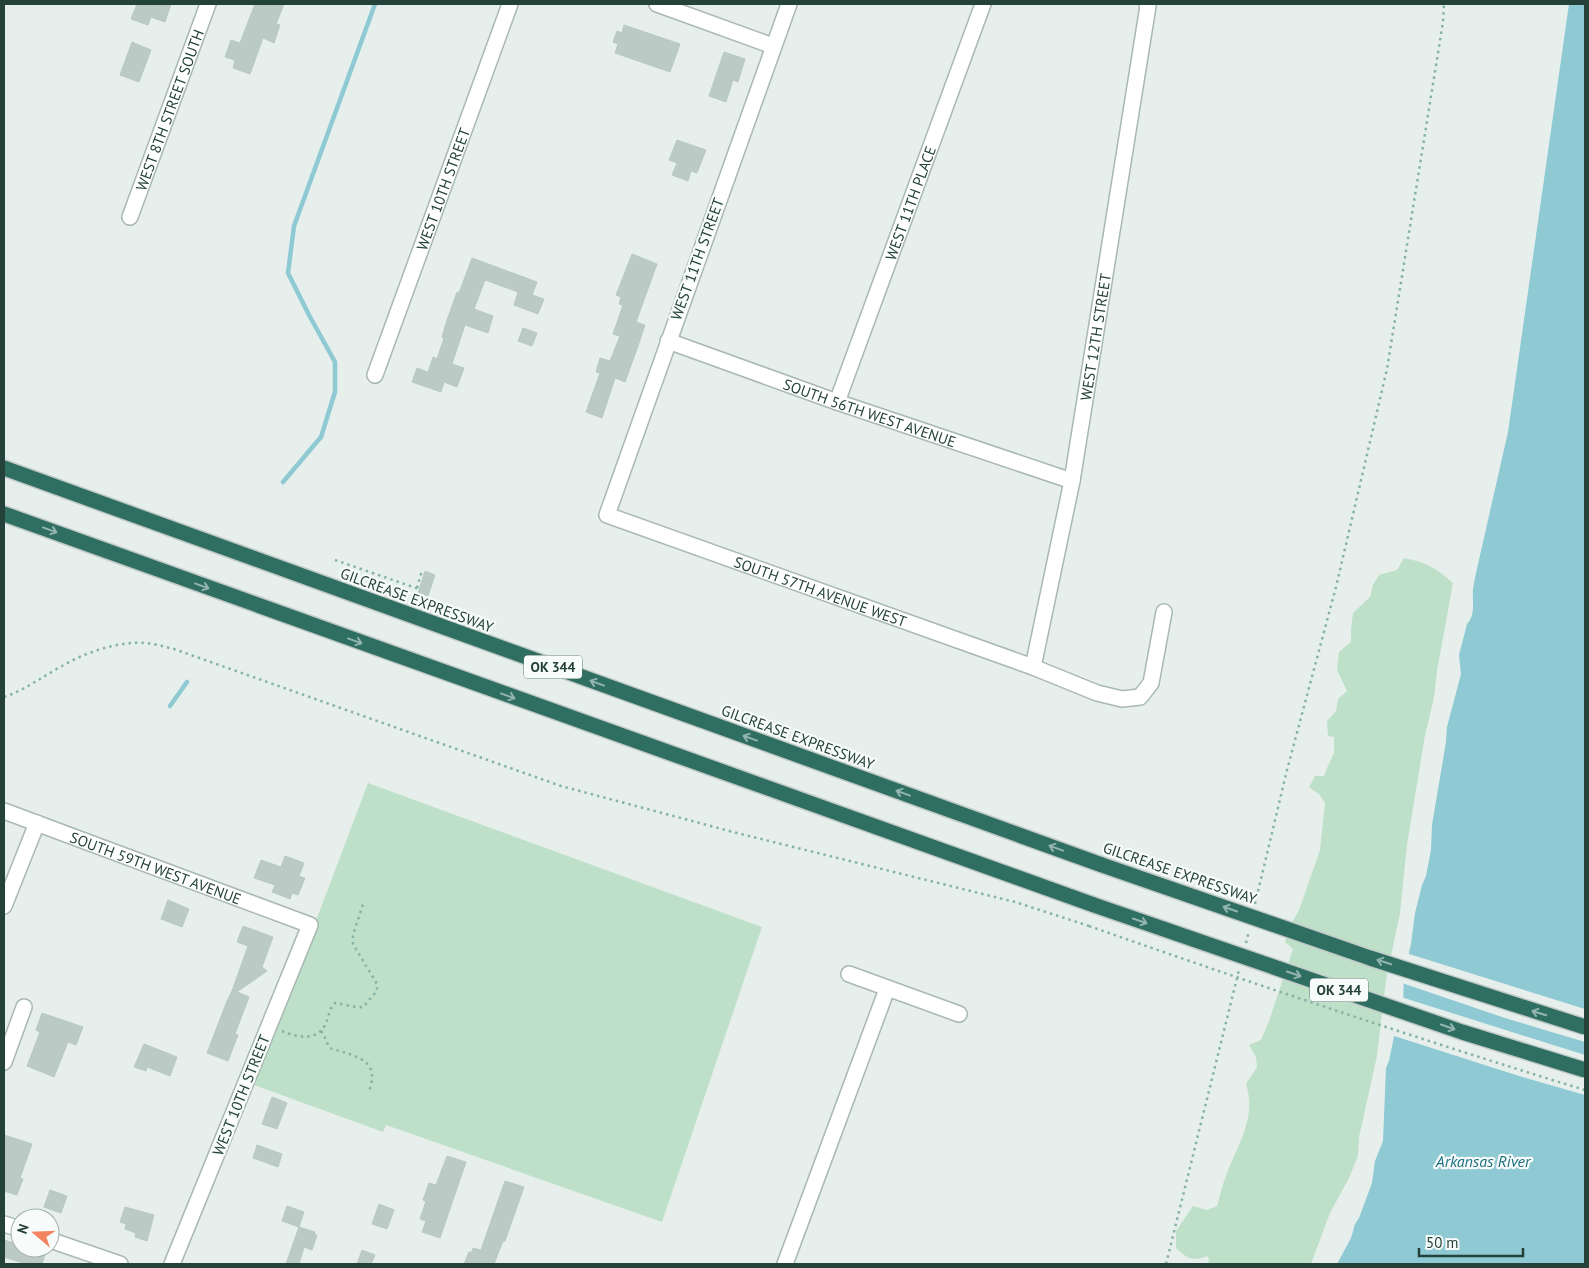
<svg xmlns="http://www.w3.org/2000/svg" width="1589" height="1268" font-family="'PT Sans',sans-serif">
	<rect width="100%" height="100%" fill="#e6efeb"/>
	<g fill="#bfe0c8">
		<path d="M1404 558C1427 563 1435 567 1453 583L1437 671 1434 698 1425 735 1407 845 1400 913 1386 980 1377 1056 1359 1137 1358 1156 1349 1178 1330 1213 1311 1264H1208L1209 1259 1207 1256C1192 1262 1187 1258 1176 1248V1231L1193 1206 1207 1210 1217 1206C1220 1196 1222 1186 1226 1176 1237 1145 1257 1119 1246 1084L1257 1067 1256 1057 1249 1045 1261 1040 1269 1021 1293 949 1285 942 1289 928 1299 910 1320 850 1325 803 1320 795 1309 787 1315 776H1324L1327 768 1334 753V737L1328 736 1327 721 1336 711 1338 699 1347 691 1337 670 1339 652 1351 642V629L1353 613 1370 597 1373 585 1379 575 1397 570Z"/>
		<path d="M368 783 762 927 662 1222 386 1125 383 1132 254 1085Z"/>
	</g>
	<path fill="#8ec9d4" d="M1569 4H1585V1264H1337L1351 1238 1355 1224 1359 1218 1372 1183 1375 1161 1383 1141 1386 1068 1389 1061 1398 1016 1403 1004 1404 974 1411 944 1415 913 1422 885 1426 876 1431 850 1432 825 1446 742 1447 727 1461 674 1459 655 1467 624C1476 615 1472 600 1473 589 1474 583 1475 578 1476 573L1508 432Z"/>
	<g fill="#e6efeb">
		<path d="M1406 953 1585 1009V1042L1505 1018 1402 983V973Z"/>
		<path d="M1401 997 1585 1055V1095L1519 1076 1391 1035Z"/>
	</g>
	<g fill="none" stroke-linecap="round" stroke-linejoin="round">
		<g stroke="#8ec9d4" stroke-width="4.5">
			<path d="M283 482 321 437 335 392V362L309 315 288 273 294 226 375 4"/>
			<path d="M170 706 187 682"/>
		</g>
	</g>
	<g fill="#bbcac4" stroke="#b8c9c2">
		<path d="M137 4H171L165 22 151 17 148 25 131 19Z"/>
		<path d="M255 4H284L276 24 280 25 274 43 263 38 250 74 233 68 235 60 225 57 231 40 240 43Z"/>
		<path d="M624 25 680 44 670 72 615 53 618 44 613 42 617 31 622 33Z"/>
		<path d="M132 42 151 50 139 82 120 75Z"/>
		<path d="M724 52 745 59 738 82 733 80 726 102 709 96Z"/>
		<path d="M677 140 706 150 697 173 691 171 688 181 672 175 677 163 669 160Z"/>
		<path d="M632 254 657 264 636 322 645 325 638 346 625 382 615 378 602 418 586 412 600 373 596 372 600 358 610 361 620 336 613 334 623 305 619 304 621 297 616 295Z"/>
		<path d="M472 258 537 282 532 295 544 299 538 314 514 305 518 292 485 280 474 309 493 316 488 333 465 325 452 364 464 368 457 387 444 382 441 392 412 382 417 368 428 372 433 357 437 359 444 338 442 337 447 320 457 292 459 293Z"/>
		<path d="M523 328 537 333 532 346 518 341Z"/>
		<path d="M425 571 435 575 428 596 418 593Z"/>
		<path d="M285 856 304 863 299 876 305 878 298 895 292 893 290 899 272 892 275 885 254 878 261 860 281 867Z"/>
		<path d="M168 900 189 909 182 927 161 919Z"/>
		<path d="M243 926 273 937 262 967 267 971 237 992 249 997 235 1034 238 1035 228 1061 207 1053 227 1001 232 991 248 946 237 942Z"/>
		<path d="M42 1013 83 1027 76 1045 68 1042 54 1077 27 1066 40 1032 36 1030Z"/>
		<path d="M144 1044 177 1057 170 1076 147 1067 146 1071 134 1067Z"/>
		<path d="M272 1097 287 1103 277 1129 262 1124Z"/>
		<path d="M4 1135 32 1144 20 1178 23 1179 17 1195 4 1191Z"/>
		<path d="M257 1145 282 1154 278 1167 253 1158Z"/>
		<path d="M447 1156 466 1162 440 1238 422 1232 426 1221 420 1219 426 1201 423 1200 429 1183 436 1185Z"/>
		<path d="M505 1181 524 1187 505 1241H503L494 1264H464L469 1252H472L473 1248 481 1250Z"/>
		<path d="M50 1190 67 1196 61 1213 44 1207Z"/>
		<path d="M379 1204 394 1210 387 1229 372 1224Z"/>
		<path d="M287 1206 304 1212 299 1227 315 1232 314 1234 317 1235 312 1250 304 1247 299 1264H286L299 1227 282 1221Z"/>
		<path d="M125 1207 154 1215 147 1241 135 1237 136 1233 125 1229 126 1224 120 1222Z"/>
		<path d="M4 1240 20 1245V1248H28L45 1254 42 1264H26L4 1257Z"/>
		<path d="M362 1250 375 1255 371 1264H357Z"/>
	</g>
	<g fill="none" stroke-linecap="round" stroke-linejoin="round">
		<g stroke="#a8b8b2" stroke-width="18">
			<g id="minor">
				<path d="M657 4 773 46"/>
				<path id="s1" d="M789 4 607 515 1033 667 1097 693 1122 699 1140 697 1151 683 1164 612"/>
				<path id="s2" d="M130 217 208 4"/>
				<path id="s3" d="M668 341 837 402 1072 481"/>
				<path id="s4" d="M375 375 510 4"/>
				<path id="s5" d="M837 402 983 4"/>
				<path id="s6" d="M1033 667 1072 481 1148 6 1147 4"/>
				<path id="s7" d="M4 811 310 925 172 1264"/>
				<path d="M4 906 37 823"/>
				<path d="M849 974 959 1014"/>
				<path d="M4 1062 24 1007"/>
				<path d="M4 1224 20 1229"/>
				<path d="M50 1240 120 1264"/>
				<path d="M785 1264 887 989"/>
			</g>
		</g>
		<g stroke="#c2cac8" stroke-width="18">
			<g id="highway">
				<path d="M4 468 1102 865"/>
				<path d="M4 514 1094 905"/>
			</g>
		</g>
		<g stroke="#86b3a5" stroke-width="2.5" stroke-dasharray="2.5 4" stroke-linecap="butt">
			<path d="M335 560 419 589"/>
			<path d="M417 588 421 574 424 575"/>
			<path d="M4 697C25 690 42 677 62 666 84 653 118 641 144 643 154 643 164 647 174 649L561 786 737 833 1015 902 1089 926"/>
			<path d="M1255 904 1287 770 1336 587 1387 369 1443 22 1444 4"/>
			<path d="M1246 943 1249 931"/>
			<path d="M282 1031C296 1037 317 1042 325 1025 329 1017 329 1008 335 1003 344 1004 355 1008 363 1007L377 991V984L353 944V935L363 904"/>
			<path d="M321 1031C325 1036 326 1042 330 1048 343 1053 370 1056 372 1074 373 1081 370 1087 369 1093"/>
			<path d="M1166 1264 1239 970"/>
		</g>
		<use href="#minor" stroke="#fff" stroke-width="15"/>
		<use href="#highway" stroke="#2f6f62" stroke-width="15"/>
		<g stroke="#c2cac8" stroke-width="18" stroke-linecap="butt">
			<g id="highway-bridge">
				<path d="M1102 865 1370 958 1585 1027"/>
				<path d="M1094 905 1462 1032 1585 1070"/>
			</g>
		</g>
		<path stroke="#86b3a5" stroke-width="2.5" stroke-dasharray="2.5 4" stroke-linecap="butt" d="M1089 926C1254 984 1418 1039 1585 1090"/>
		<use href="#highway-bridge" stroke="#2f6f62" stroke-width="15"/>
	</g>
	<defs><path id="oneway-shaft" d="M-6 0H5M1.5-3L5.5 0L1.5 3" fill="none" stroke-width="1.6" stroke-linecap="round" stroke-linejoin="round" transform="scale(1.25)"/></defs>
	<g stroke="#93b5ae">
		<use href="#oneway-shaft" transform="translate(50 530) rotate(20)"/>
		<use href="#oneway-shaft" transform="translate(202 586) rotate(20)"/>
		<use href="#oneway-shaft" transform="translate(355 641) rotate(20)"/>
		<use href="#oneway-shaft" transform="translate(597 683) rotate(-160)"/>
		<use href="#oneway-shaft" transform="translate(508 696) rotate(20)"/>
		<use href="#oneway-shaft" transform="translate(750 738) rotate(-160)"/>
		<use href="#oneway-shaft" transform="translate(903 793) rotate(-160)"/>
		<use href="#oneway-shaft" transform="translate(1056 848) rotate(-160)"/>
		<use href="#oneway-shaft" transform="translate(1230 909) rotate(-161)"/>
		<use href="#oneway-shaft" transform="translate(1140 921) rotate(19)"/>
		<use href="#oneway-shaft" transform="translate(1384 962) rotate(-162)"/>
		<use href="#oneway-shaft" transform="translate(1294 974) rotate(19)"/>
		<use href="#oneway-shaft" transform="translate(1539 1013) rotate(-163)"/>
		<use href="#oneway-shaft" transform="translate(1448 1027) rotate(19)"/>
	</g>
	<g text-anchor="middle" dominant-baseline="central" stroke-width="4.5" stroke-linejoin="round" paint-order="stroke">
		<g fill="#f7fbf9" stroke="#637a73" stroke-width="1">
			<rect x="524" y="655.5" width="58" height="23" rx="4"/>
			<rect x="1310" y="978.5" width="58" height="23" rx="4"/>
		</g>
		<g font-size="14" font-weight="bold" fill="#24423a">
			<text x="553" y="667">OK 344</text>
			<text x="1339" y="990">OK 344</text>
		</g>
		<g font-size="15" fill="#24423a" stroke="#f7fbf9">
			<text stroke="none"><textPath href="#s2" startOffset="114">WEST 8TH STREET SOUTH</textPath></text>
			<text stroke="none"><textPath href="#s4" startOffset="198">WEST 10TH STREET</textPath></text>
			<text stroke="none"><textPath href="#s5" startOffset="212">WEST 11TH PLACE</textPath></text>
			<text transform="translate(697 259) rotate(-70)">WEST 11TH STREET</text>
			<text stroke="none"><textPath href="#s6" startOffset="336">WEST 12TH STREET</textPath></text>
			<text stroke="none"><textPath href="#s3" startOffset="214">SOUTH 56TH WEST AVENUE</textPath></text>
			<text stroke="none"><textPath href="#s1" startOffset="769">SOUTH 57TH AVENUE WEST</textPath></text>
			<text transform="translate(417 600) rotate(20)">GILCREASE EXPRESSWAY</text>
			<text transform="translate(798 737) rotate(20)">GILCREASE EXPRESSWAY</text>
			<text stroke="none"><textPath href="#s7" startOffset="162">SOUTH 59TH WEST AVENUE</textPath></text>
			<text transform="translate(1180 873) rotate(19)">GILCREASE EXPRESSWAY</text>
			<text transform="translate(241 1095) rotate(-68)">WEST 10TH STREET</text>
		</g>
		<g font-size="16" font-style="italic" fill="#1c6f80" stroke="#f7fbf9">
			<text x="1483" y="1161">Arkansas River</text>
		</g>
	</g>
	<rect width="1589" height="1268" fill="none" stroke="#24423a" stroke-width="10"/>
	<g transform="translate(35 1233) rotate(289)"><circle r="24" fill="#f7fbf9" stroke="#a3b1ad"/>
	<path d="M0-4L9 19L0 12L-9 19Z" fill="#f4845f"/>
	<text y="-8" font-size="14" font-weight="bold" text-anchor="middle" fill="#24423a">N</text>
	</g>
	<path d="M1419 1248v8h104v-8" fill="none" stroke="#24423a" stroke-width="2.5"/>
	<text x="1426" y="1248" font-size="15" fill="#24423a" stroke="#f7fbf9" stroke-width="4" paint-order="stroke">50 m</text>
</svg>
